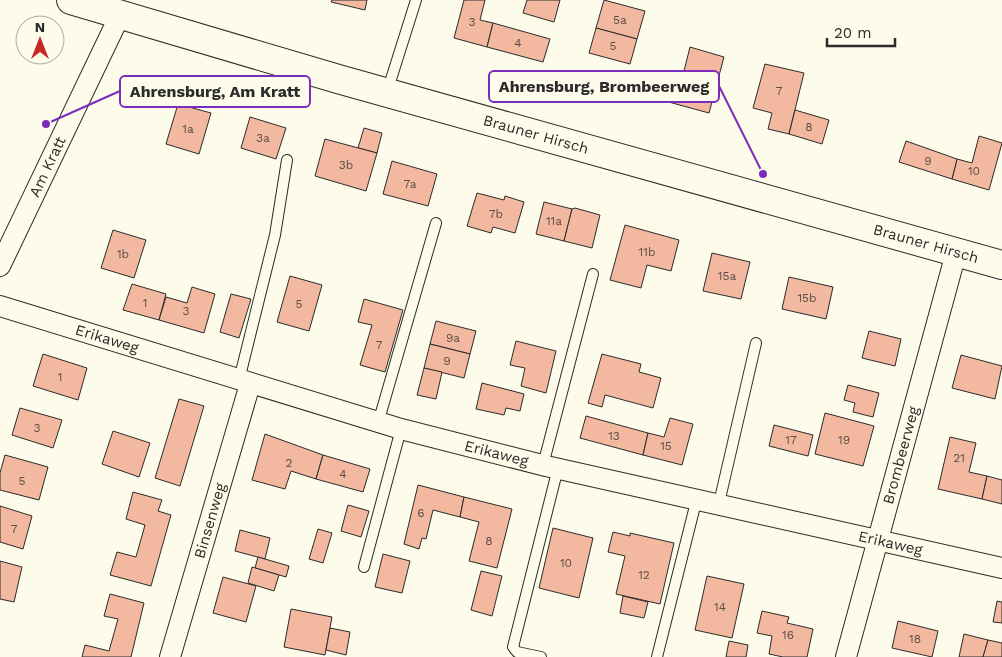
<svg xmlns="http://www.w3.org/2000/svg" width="1002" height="657" font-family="'Work Sans',sans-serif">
	<rect width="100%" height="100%" fill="#fdfbea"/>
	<g fill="#f2b8a0" stroke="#2b2b2b">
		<path d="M332 0H367L365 10 331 2Z"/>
		<path d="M464 0H485L480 20 493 23 487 47 454 38Z"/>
		<path d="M527 0H560L554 22 523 13Z"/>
		<path d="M604 0 645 11 637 39 596 28Z"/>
		<path d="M493 23 550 39 543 62 487 47Z"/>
		<path d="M596 28 637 39 630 64 589 53Z"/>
		<path d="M690 47 724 57 709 113 643 95 649 74 681 83Z"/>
		<path d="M765 64 804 73 789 134 768 129 772 113 753 108Z"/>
		<path d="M178 104 211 113 199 154 166 144Z"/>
		<path d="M795 110 829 120 822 144 789 134Z"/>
		<path d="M250 117 286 128 276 159 241 148Z"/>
		<path d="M364 128 382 133 377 153 358 148Z"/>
		<path d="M979 136 1002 143 989 190 952 179 957 159 972 163Z"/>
		<path d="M325 139 377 153 366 191 315 176Z"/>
		<path d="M906 141 957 159 952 179 899 162Z"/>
		<path d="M392 161 437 174 428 206 383 194Z"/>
		<path d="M477 193 504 200 505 196 524 202 515 233 493 227 491 233 467 226Z"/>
		<path d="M544 202 572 209 564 241 536 234Z"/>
		<path d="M575 208 600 215 592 248 564 241 572 209Z"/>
		<path d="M625 225 679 240 671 271 647 265 641 288 610 280Z"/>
		<path d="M113 230 146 240 134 278 101 268Z"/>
		<path d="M712 253 750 262 741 299 703 291Z"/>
		<path d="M290 276 322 285 309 331 277 322Z"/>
		<path d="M789 277 833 287 826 319 782 309Z"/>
		<path d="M132 284 166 294 159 320 123 310Z"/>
		<path d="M192 287 215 294 204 333 159 320 166 297 187 303Z"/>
		<path d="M231 294 251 299 239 338 220 332Z"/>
		<path d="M364 299 403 310 385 372 360 365 372 325 358 322Z"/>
		<path d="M436 321 476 331 470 354 430 344Z"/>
		<path d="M869 331 901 339 895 366 862 358Z"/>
		<path d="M516 341 556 351 546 393 521 386 525 368 510 365Z"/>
		<path d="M430 344 470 354 464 378 424 368Z"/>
		<path d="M43 354 87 368 78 400 33 386Z"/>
		<path d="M602 354 641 364 639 372 661 378 653 408 605 395 602 407 588 403Z"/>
		<path d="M961 355 1002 366 995 399 952 388Z"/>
		<path d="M424 368 442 372 436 399 417 395Z"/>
		<path d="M482 383 524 394 520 411 506 408 504 415 476 409Z"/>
		<path d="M848 385 879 393 873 417 853 412 855 403 844 400Z"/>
		<path d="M179 399 204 406 180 486 155 478Z"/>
		<path d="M20 408 62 420 53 448 12 435Z"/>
		<path d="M825 413 874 426 863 466 815 454Z"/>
		<path d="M586 416 648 433 643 455 580 438Z"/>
		<path d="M670 418 693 424 682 465 643 455 648 433 664 437Z"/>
		<path d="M774 425 813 435 808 456 769 446Z"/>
		<path d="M113 431 150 443 139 477 102 464Z"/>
		<path d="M265 434 323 455 316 479 291 471 285 489 252 480Z"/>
		<path d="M950 437 976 443 969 472 987 476 982 499 938 489Z"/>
		<path d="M5 455 48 467 39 500 0 490V473Z"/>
		<path d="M323 455 370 469 363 492 316 479Z"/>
		<path d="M987 476 1002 480V504L982 499Z"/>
		<path d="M418 485 464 497 460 517 433 510 426 539 422 538 419 549 404 544Z"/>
		<path d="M133 492 162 500 158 511 171 515 151 586 110 575 117 552 136 557 145 525 126 519Z"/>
		<path d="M464 497 512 509 497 568 469 561 479 522 460 517Z"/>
		<path d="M348 505 369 511 361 537 341 531Z"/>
		<path d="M0 506 32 516 23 549 0 542Z"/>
		<path d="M553 528 593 538 579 598 539 588Z"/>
		<path d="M318 529 332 533 323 563 309 559Z"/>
		<path d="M240 530 270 538 265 559 235 551Z"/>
		<path d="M613 532 630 536V533L674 543 660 604 616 594 625 556 608 552Z"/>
		<path d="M383 554 410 561 402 593 375 587Z"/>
		<path d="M258 557 289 566 286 577 255 568Z"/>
		<path d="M0 561 22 567 14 602 0 599Z"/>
		<path d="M252 567 279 575 274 591 248 583Z"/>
		<path d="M481 571 502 576 492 616 471 610Z"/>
		<path d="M707 576 744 584 732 638 695 630Z"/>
		<path d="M223 577 256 586 246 622 213 613Z"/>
		<path d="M110 594 144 603 131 657H82L85 645 109 651 118 619 104 616Z"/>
		<path d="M623 596 648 602 644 618 620 613Z"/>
		<path d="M997 601 1002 602V623L993 622Z"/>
		<path d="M291 609 332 617 325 655 284 647Z"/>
		<path d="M762 611 789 617 787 623 813 629 807 657H783L769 654 772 636 757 633Z"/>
		<path d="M898 621 938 631 932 657 892 648Z"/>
		<path d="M330 628 350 632 346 655 326 650Z"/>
		<path d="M964 634 988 640 983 657H959Z"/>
		<path d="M988 640 1002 643V657H983Z"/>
		<path d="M729 641 748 645 746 657H726Z"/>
	</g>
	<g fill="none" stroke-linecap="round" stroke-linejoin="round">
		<g stroke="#2b2b2b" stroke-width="12">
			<g id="lane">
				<path d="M387 92 416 0"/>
				<path d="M239 380 275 235 287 160"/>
				<path d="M378 423 436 223"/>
				<path d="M543 465 593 274"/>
				<path d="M719 503 756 343"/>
				<path d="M364 567 401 429"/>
				<path d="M541 657 517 652 513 647 558 468"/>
				<path d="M657 657 697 498"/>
			</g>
		</g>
		<g stroke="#2b2b2b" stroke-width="22">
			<g id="street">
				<path id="s1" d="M0 266 120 15"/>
				<path id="s2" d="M0 306 401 429 546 466 1002 568"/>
				<path id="s3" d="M170 657 250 384"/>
				<path id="s4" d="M846 657 956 253"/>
			</g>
		</g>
		<g stroke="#2b2b2b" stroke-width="30">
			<g id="secondary">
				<path id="s5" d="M71 0 338 79 1002 265"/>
			</g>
		</g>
		<use href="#lane" stroke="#fdfbea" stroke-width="10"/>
		<use href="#street" stroke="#fdfbea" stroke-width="20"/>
		<use href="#secondary" stroke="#fdfbea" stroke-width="28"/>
	</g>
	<g text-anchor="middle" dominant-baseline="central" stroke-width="4" stroke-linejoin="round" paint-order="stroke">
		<g font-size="12" fill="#5d4e48">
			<text x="620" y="20">5a</text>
			<text x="472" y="22">3</text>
			<text x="518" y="43">4</text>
			<text x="613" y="46">5</text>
			<text x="779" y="91">7</text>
			<text x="809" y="127">8</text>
			<text x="188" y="129">1a</text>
			<text x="263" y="138">3a</text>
			<text x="928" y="161">9</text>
			<text x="346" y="165">3b</text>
			<text x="974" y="171">10</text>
			<text x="410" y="184">7a</text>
			<text x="496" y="214">7b</text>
			<text x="554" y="221">11a</text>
			<text x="647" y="252">11b</text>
			<text x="123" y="254">1b</text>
			<text x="727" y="276">15a</text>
			<text x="807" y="298">15b</text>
			<text x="145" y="303">1</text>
			<text x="299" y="304">5</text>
			<text x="186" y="311">3</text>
			<text x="453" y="338">9a</text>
			<text x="379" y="345">7</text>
			<text x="447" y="361">9</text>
			<text x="60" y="377">1</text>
			<text x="37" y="428">3</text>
			<text x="614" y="436">13</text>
			<text x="791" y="440">17</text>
			<text x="844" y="440">19</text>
			<text x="666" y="446">15</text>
			<text x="959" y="458">21</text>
			<text x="289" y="463">2</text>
			<text x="343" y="474">4</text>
			<text x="22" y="481">5</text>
			<text x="421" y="513">6</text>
			<text x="14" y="529">7</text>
			<text x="489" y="541">8</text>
			<text x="566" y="563">10</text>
			<text x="644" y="575">12</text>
			<text x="720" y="607">14</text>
			<text x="788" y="635">16</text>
			<text x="915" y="639">18</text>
		</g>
		<g font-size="15" fill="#2b2b2b" stroke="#fdfbea">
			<text stroke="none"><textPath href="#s5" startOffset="484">Brauner Hirsch</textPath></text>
			<text stroke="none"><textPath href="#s1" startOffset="110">Am Kratt</textPath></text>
			<text stroke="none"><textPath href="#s5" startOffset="889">Brauner Hirsch</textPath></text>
			<text stroke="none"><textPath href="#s2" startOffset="112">Erikaweg</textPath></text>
			<text stroke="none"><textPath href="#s2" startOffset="518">Erikaweg</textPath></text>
			<text stroke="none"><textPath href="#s4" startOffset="209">Brombeerweg</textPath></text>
			<text stroke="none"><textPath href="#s3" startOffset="142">Binsenweg</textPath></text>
			<text stroke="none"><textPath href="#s2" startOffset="922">Erikaweg</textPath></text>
		</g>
	</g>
	<path fill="none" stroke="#7b2cbf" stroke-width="2" d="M763 174L719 86M46 124L120 91"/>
	<g fill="#7b2cbf" stroke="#fdfbea" stroke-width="2">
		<circle cx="763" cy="174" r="5"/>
		<circle cx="46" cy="124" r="5"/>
	</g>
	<g fill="#fdfbea" stroke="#7b2cbf" stroke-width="2">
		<rect x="489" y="71" width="230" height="31" rx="5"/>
		<rect x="120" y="76" width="190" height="31" rx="5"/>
	</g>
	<g font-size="16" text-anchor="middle" font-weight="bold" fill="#2b2b2b">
		<text x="604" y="92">Ahrensburg, Brombeerweg</text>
		<text x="215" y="97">Ahrensburg, Am Kratt</text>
	</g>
	<g transform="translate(40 40)"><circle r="24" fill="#fdfbea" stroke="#a9a89e"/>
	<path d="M0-4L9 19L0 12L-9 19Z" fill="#c62828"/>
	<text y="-8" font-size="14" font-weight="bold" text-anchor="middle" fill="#2b2b2b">N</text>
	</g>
	<path d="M827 38v8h68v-8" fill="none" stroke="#2b2b2b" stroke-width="2.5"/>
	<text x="834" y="38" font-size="15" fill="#2b2b2b" stroke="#fdfbea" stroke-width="4" paint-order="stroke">20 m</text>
</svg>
